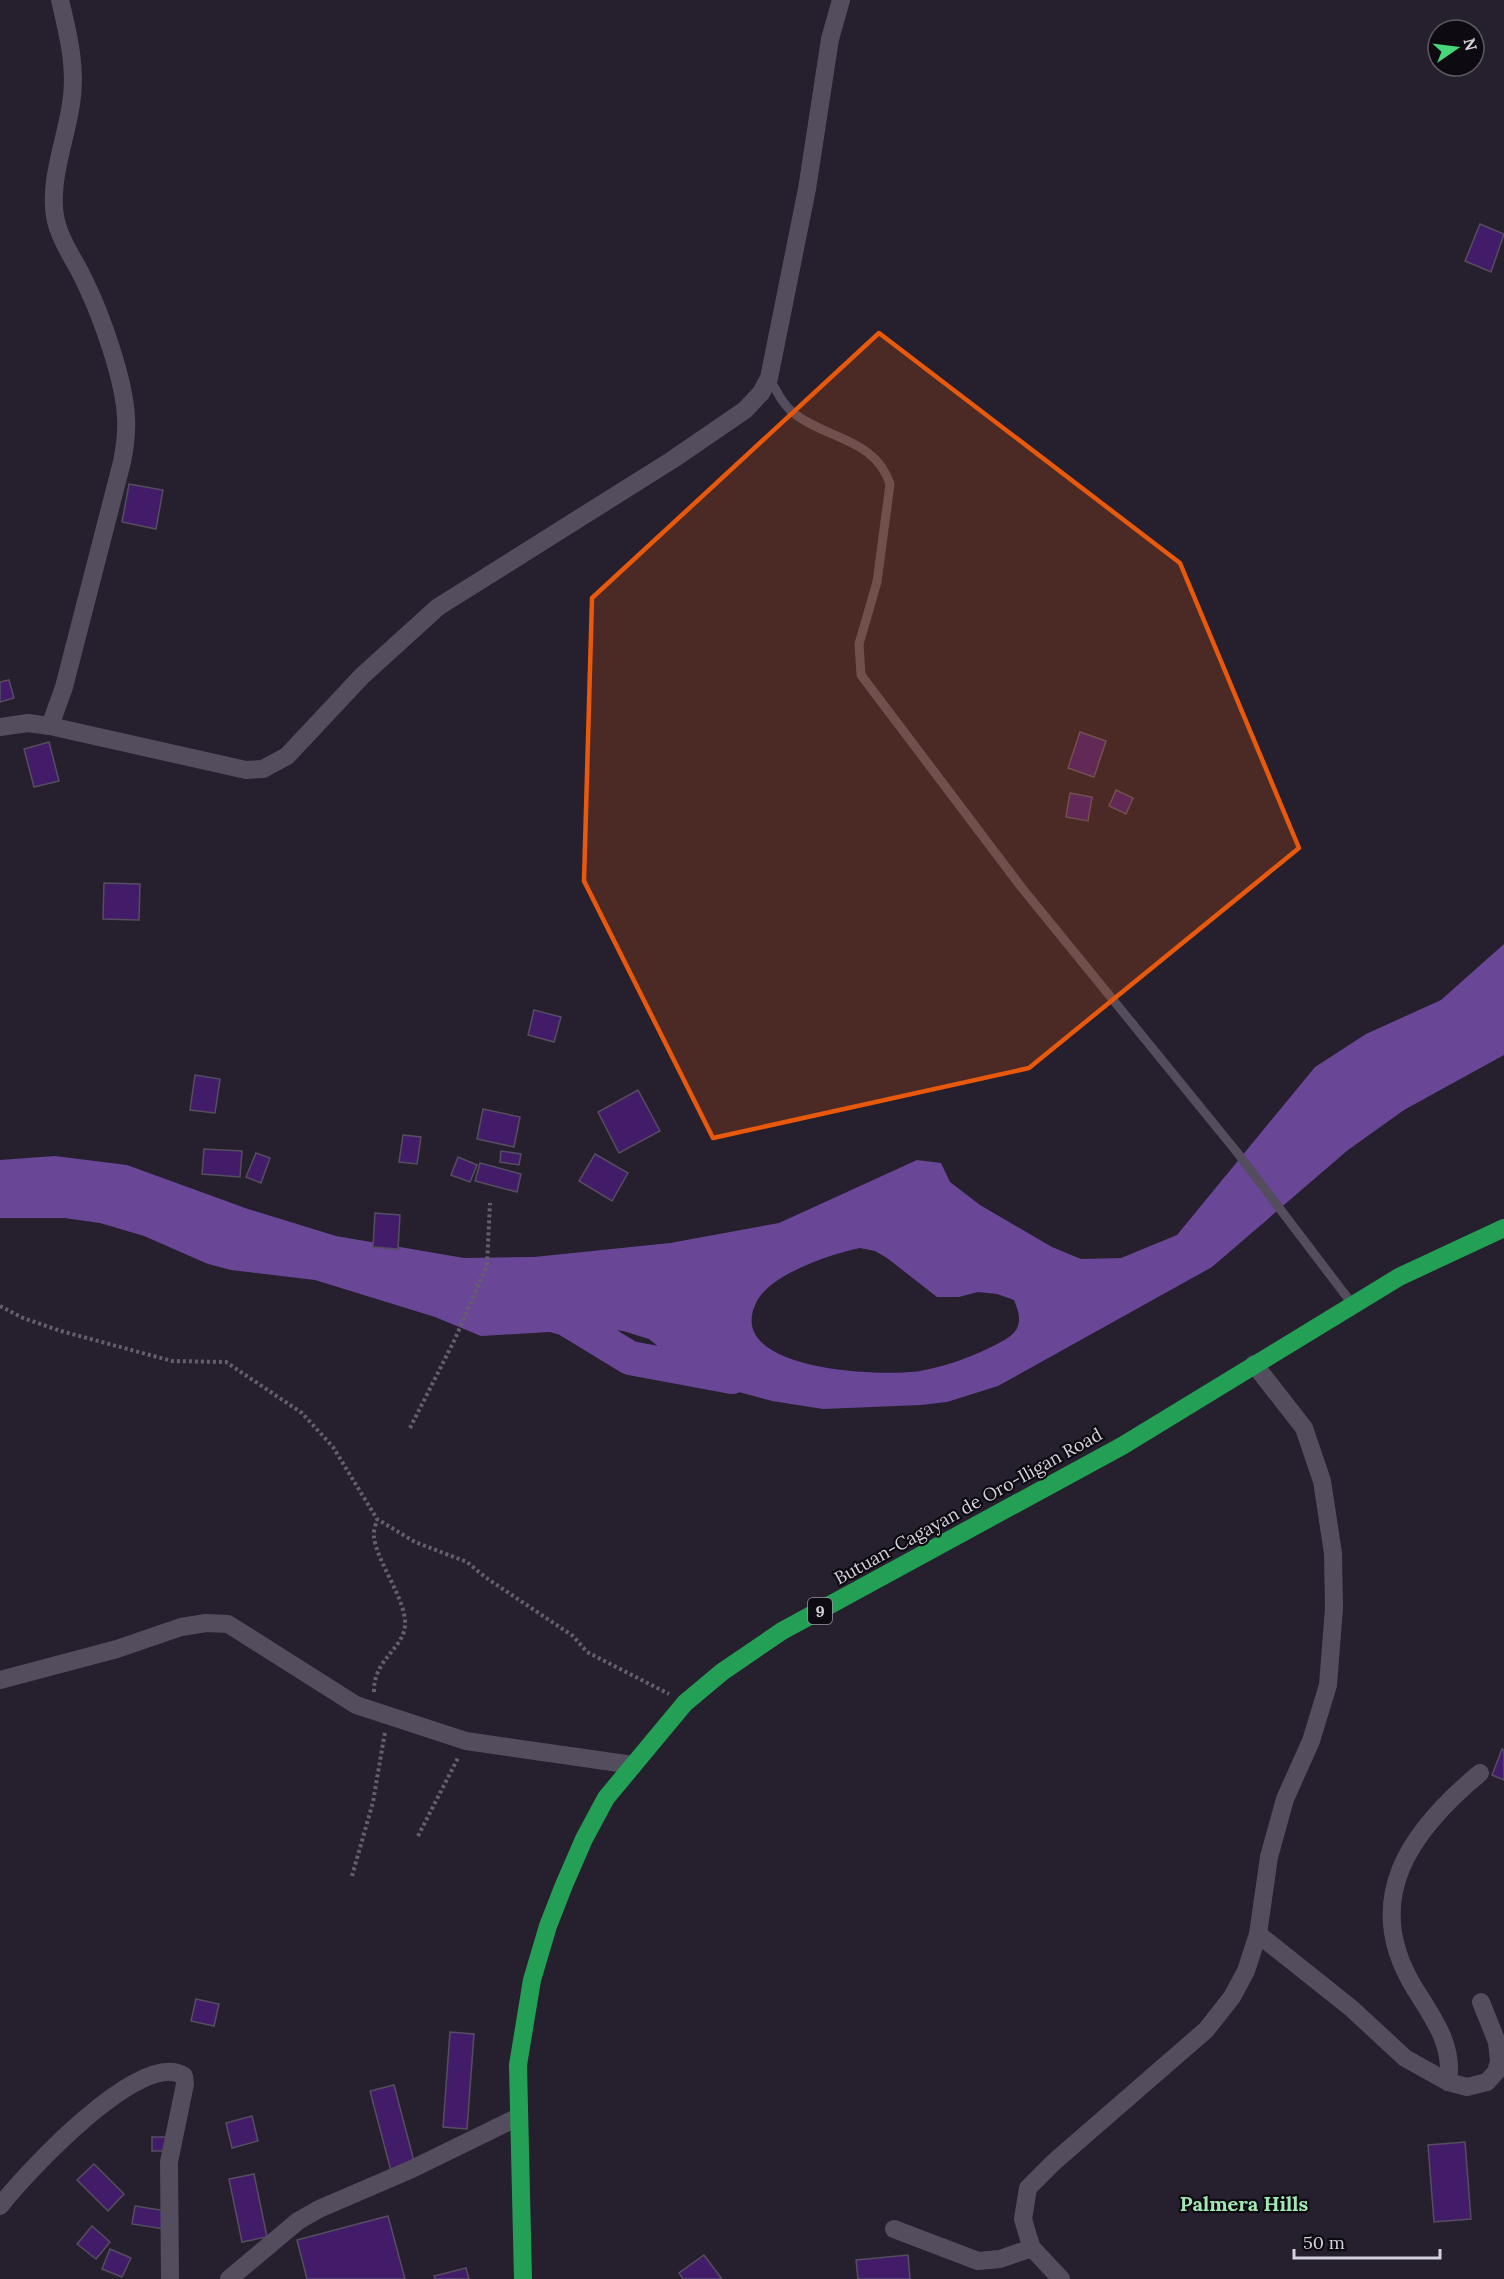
<svg xmlns="http://www.w3.org/2000/svg" width="1504" height="2279" font-family="Lora,serif">
	<rect width="100%" height="100%" fill="#251f2e"/>
	<path fill="#694696" fill-rule="evenodd" d="M1504 944V1055L1404 1110 1348 1150 1212 1267 998 1386 947 1402 921 1405 823 1409 772 1401 716 1386 692 1374 649 1339 623 1331 599 1329 481 1336 435 1317 315 1280 231 1270 208 1264 144 1236 100 1223 64 1218H0V1160L55 1156 127 1165 248 1209 336 1236 464 1258 534 1257 670 1243 779 1223 917 1160 941 1163 950 1182 980 1205 1052 1247 1081 1259 1121 1258 1177 1235 1315 1067 1366 1034 1441 1000ZM860 1248 875 1251 887 1258 937 1297H959L978 1292 997 1294 1014 1300C1018 1310 1022 1320 1016 1330 1010 1339 995 1345 985 1350 966 1359 942 1367 920 1371 883 1377 720 1371 757 1301 771 1274 831 1254 860 1248Z"/>
	<g fill="none" stroke-linecap="round" stroke-linejoin="round">
		<path stroke="#694696" stroke-width="34" d="M541 1312 566 1319 630 1358 732 1377"/>
	</g>
	<g fill="#421c69" stroke="#544e5f" stroke-width="1.5">
		<path d="M1480 224 1504 234 1491 272 1465 261Z"/>
		<path d="M129 484 163 490 156 529 122 522Z"/>
		<path d="M9 680 14 698 0 702V682Z"/>
		<path d="M1080 732 1106 741 1094 777 1068 768Z"/>
		<path d="M49 742 59 781 34 787 24 749Z"/>
		<path d="M1116 790 1133 798 1126 814 1109 806Z"/>
		<path d="M1070 793 1092 797 1088 821 1066 817Z"/>
		<path d="M104 883 140 884 139 920 103 919Z"/>
		<path d="M534 1010 561 1017 554 1042 528 1035Z"/>
		<path d="M195 1075 220 1079 215 1113 190 1110Z"/>
		<path d="M638 1090 660 1131 619 1153 598 1112Z"/>
		<path d="M483 1109 520 1117 514 1147 477 1139Z"/>
		<path d="M403 1135 421 1137 417 1164 399 1162Z"/>
		<path d="M204 1149 242 1151 240 1177 202 1174Z"/>
		<path d="M501 1151 521 1154 519 1165 500 1162Z"/>
		<path d="M256 1153 270 1158 261 1183 246 1177Z"/>
		<path d="M595 1154 628 1173 612 1201 579 1181Z"/>
		<path d="M458 1157 477 1165 470 1182 451 1175Z"/>
		<path d="M480 1163 521 1174 517 1192 475 1181Z"/>
		<path d="M375 1213 400 1215 398 1249 373 1247Z"/>
		<path d="M1502 1749 1504 1750V1780L1492 1775Z"/>
		<path d="M196 1999 219 2004 214 2026 191 2021Z"/>
		<path d="M450 2032 474 2034 467 2129 443 2127Z"/>
		<path d="M394 2085 415 2165 391 2171 370 2091Z"/>
		<path d="M252 2116 258 2141 232 2148 226 2123Z"/>
		<rect x="152" y="2137" width="16" height="14"/>
		<path d="M1465 2142 1471 2219 1434 2222 1428 2145Z"/>
		<path d="M94 2164 124 2194 108 2211 77 2180Z"/>
		<path d="M254 2174 267 2237 242 2242 229 2179Z"/>
		<path d="M135 2206 167 2211 164 2229 132 2224Z"/>
		<path d="M388 2216 405 2279H307L297 2240Z"/>
		<path d="M92 2226 110 2242 96 2259 77 2244Z"/>
		<path d="M110 2249 131 2258 122 2277 102 2269Z"/>
		<path d="M704 2255 722 2279H683L679 2273Z"/>
		<path d="M908 2255 910 2279H858L856 2260Z"/>
		<path d="M466 2268 469 2279H435L434 2276Z"/>
	</g>
	<g fill="none" stroke-linecap="round" stroke-linejoin="round">
		<g stroke="#645f6c" stroke-width="4" stroke-dasharray="3 3" stroke-linecap="butt">
			<path d="M0 1306 23 1318 61 1331 172 1361 226 1362 302 1413 333 1447 377 1519 415 1542 467 1562 485 1577 573 1636 587 1652 669 1694"/>
			<path d="M410 1428 455 1339 487 1265 490 1203"/>
			<path d="M374 1692C373 1660 403 1649 405 1626 407 1600 377 1563 374 1537 373 1532 376 1524 377 1519"/>
			<path d="M418 1836 459 1756"/>
			<path d="M352 1876 373 1802 385 1732"/>
		</g>
		<path stroke="#534d5e" stroke-width="9" d="M769 378C777 391 783 406 796 415 830 440 875 439 890 484L877 582 859 644 861 675 1022 888 1236 1151 1353 1305"/>
		<g stroke="#534d5e" stroke-width="18">
			<path d="M50 726 64 687 122 462C125 447 127 432 126 417 124 379 102 317 85 282 75 260 59 240 55 216 49 180 66 139 71 104 77 68 68 34 60 0"/>
			<path d="M0 727 28 723 50 726 246 770 263 769 287 756 362 676 438 607 672 460 745 410 761 393 769 378 807 189 830 39 841 0"/>
			<path d="M0 1680 117 1649 181 1627 206 1623 228 1624 356 1705 466 1741 633 1765"/>
			<path d="M1258 1934 1351 2008 1405 2058 1448 2082 1467 2087 1487 2082 1496 2072 1499 2061 1497 2042 1481 2002"/>
			<path d="M1448 2082C1454 2046 1434 2019 1415 1989 1360 1900 1410 1831 1480 1773"/>
			<path d="M0 2206C25 2174 142 2047 184 2076L185 2084 169 2162 170 2279"/>
			<path d="M894 2229 978 2261 1000 2259 1032 2248"/>
			<path d="M229 2279 298 2221 319 2209 412 2169 518 2117"/>
			<path d="M1061 2279 1032 2248 1028 2236 1023 2219 1028 2188 1054 2162 1206 2030 1232 1997 1246 1971 1258 1934 1269 1857 1285 1799 1311 1741 1328 1685 1334 1608 1333 1553 1322 1481 1304 1428 1254 1364"/>
		</g>
		<path stroke="#23a055" stroke-width="18" d="M523 2279 518 2065 532 1980 548 1926 564 1885 584 1839 606 1798 685 1703 722 1672 782 1631 1122 1446 1399 1277 1504 1228"/>
	</g>
	<path fill="#e8590c" fill-opacity="0.2" stroke="#e8590c" stroke-width="4.5" stroke-linejoin="round" d="M879 333 1180 563 1299 848 1029 1068 713 1138 584 881 592 598Z"/>
	<g text-anchor="middle" dominant-baseline="central" stroke-width="4.5" stroke-linejoin="round" paint-order="stroke">
		<rect fill="#0d0b11" stroke="#98969e" stroke-width="1.5" x="808" y="1598" width="24" height="26" rx="4.5"/>
		<g font-size="16" font-weight="bold" fill="#d4d1db">
			<text x="820" y="1611">9</text>
		</g>
		<g font-size="18" fill="#d4d1db" stroke="#0d0b11">
			<text transform="translate(968 1506) rotate(-29)">Butuan-Cagayan de Oro-Iligan Road</text>
		</g>
		<g font-size="20" font-weight="bold" fill="#a2e7b3" stroke="#0d0b11">
			<text x="1244" y="2203">Palmera Hills</text>
		</g>
	</g>
	<g transform="translate(1456 48) rotate(76)"><circle r="28" fill="#0d0b11" stroke="#5d5a62" stroke-width="1.5"/>
	<path d="M0-4.5L10 22L0 15L-10 22Z" fill="#45d77a"/>
	<text y="-9" font-size="16" font-weight="bold" text-anchor="middle" fill="#d4d1db">N</text>
	</g>
	<path d="M1294 2249v9h146v-9" fill="none" stroke="#d4d1db" stroke-width="3"/>
	<text x="1303" y="2249" font-size="18" fill="#d4d1db" stroke="#0d0b11" stroke-width="4.5" paint-order="stroke">50 m</text>
</svg>
